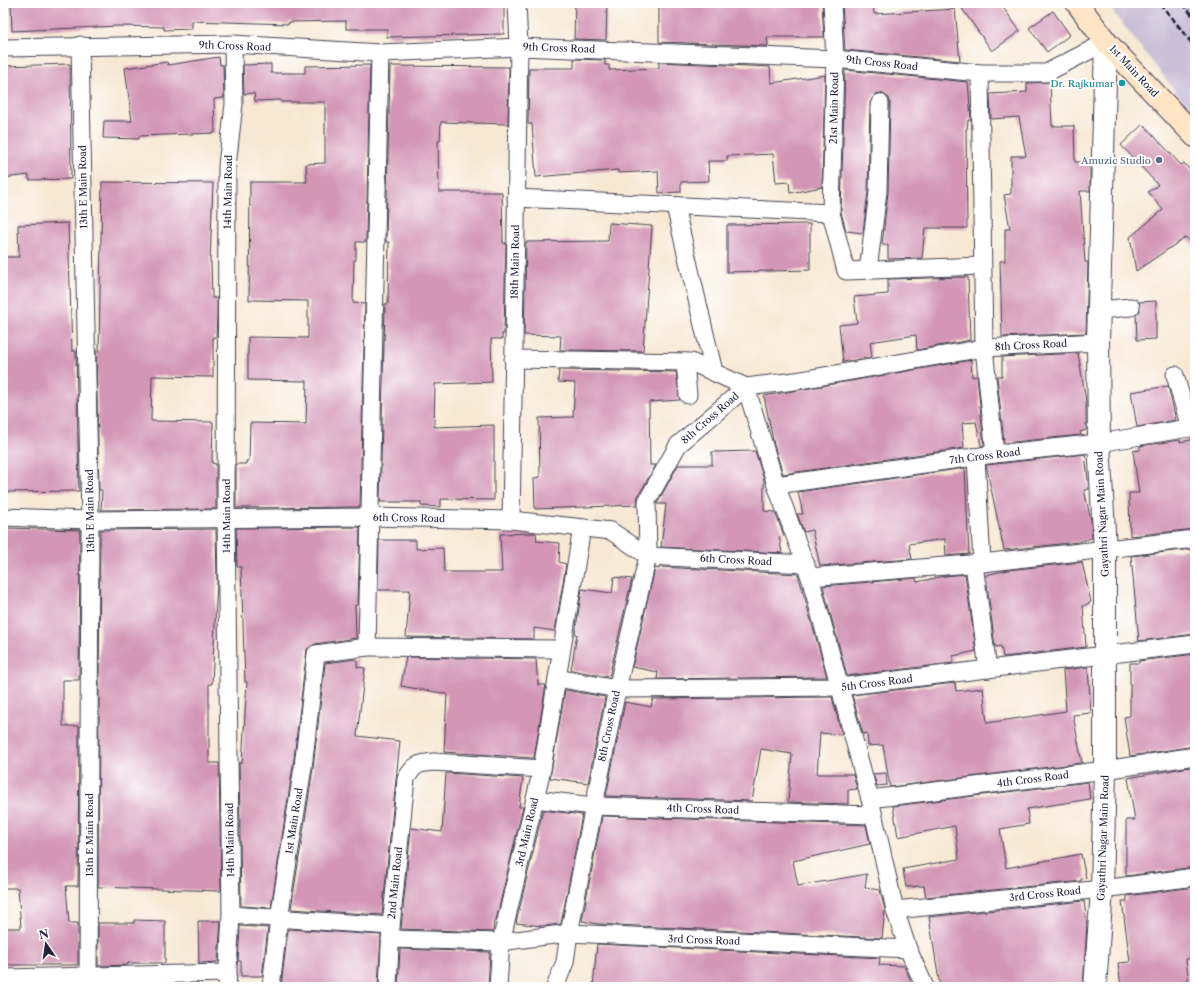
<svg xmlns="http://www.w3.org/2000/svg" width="1198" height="990" font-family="'Libre Caslon Text',serif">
	<rect width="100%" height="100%" fill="#fff"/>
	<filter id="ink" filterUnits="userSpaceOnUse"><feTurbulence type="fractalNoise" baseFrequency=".025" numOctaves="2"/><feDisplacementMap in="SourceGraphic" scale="8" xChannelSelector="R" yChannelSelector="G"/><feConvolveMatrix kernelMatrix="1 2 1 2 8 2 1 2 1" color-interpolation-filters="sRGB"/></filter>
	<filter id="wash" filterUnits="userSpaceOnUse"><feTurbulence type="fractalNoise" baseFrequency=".012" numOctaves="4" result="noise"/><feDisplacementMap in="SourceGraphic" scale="16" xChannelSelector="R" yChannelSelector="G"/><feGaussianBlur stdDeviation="0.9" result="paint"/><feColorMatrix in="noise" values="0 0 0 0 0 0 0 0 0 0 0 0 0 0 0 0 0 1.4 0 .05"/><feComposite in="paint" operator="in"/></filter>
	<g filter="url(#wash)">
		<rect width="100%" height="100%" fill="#f7e8d4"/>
		<path fill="#c9bfd7" d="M1106 3H1195V113L1175 91Z"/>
		<g id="blocks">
			<g fill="#d396b5">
				<path d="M11 3H504V34L387 37V29H346V21L289 22V24L192 21V29L164 30V27L118 26 12 31Z"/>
				<path d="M575 3H607L606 40 574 39Z"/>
				<path d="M659 3H822L824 37H767L768 46 659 42Z"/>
				<path d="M842 3H873L874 14 955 9 960 61 845 50Z"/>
				<path d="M958 3H1000L1020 31 992 51Z"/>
				<path d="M1053 11 1070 35 1047 52 1029 28Z"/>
				<path d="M219 57 220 65H223L224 98 214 99 215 133 139 136V139L103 138 104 121H132L125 68 167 62 168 65Z"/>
				<path d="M574 59 605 60V65H609V70L659 68V62L770 67 771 83 825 75 822 187 790 193 789 182 776 183 773 154 727 156V161H708L709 181 681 182V192L659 193 658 171 618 173V170L536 177 532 124H528L529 68H574Z"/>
				<path d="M70 64 71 179 29 180V175L3 178V66Z"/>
				<path d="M271 64V73H305V66L370 65 366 242H356V260H354L353 303 365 304 360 507 236 508V464H246V461H249L250 423 306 424 307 381 248 380V337L308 338V301L249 300 250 182H307L306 164 325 163V102H281V100L255 101 254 93 244 94 243 65Z"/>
				<path d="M390 66 509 67 508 124 441 122 440 141H438L439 192H502L503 243H506L504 334H502V339H491L492 382 435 384 434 427 494 425V500L441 499V507L421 506V502H380L385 304H388L389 242H386Z"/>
				<path d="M845 70 968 82 971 120H968L967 129H966L967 228H925L922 258 888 259V245H882L888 192 890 103 889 98 881 93 875 94 870 103 868 191 863 233 846 231 841 212Z"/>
				<path d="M1050 82 1052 126H1074L1075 162H1090V191H1080L1085 262H1088L1086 333 1002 337 1000 261H1005V229H1010L1004 195 1011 194V156H1026L1019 117 991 119 990 94 1027 92V83Z"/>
				<path d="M1143 124 1181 165 1184 163 1195 176V247L1186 237 1136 271 1130 237 1163 210 1148 192 1158 185 1121 145Z"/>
				<path d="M102 182 213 183 210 262H211L212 298H217V316L216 337H213V377L152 376 151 421 213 422 212 463 216 464V509L101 510 102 490H99L96 351H99Z"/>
				<path d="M68 223 72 351H76L79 491 3 492V257H19L18 225Z"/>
				<path d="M609 223 652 226 643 351 560 350 561 336 524 335 526 242 608 241Z"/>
				<path d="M810 224V270L727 272V225Z"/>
				<path d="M968 277 970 340 917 350 916 335 870 342 872 357 843 362 839 325 857 323 854 297 888 294V279Z"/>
				<path d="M1156 301V339L1137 340 1136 315 1140 311 1139 302Z"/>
				<path d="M1078 353 1086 401V430L1080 432 1081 435 1004 443 997 376H1002V357Z"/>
				<path d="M971 360 972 377 977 376 984 445 981 446 976 422 962 423 964 448 783 474 774 445 764 396Z"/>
				<path d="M559 370 676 372 680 400 649 402 650 465H656L638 496 637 505 535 509 534 478 540 477 539 418 573 417 575 383 558 382Z"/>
				<path d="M1168 386 1176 420 1137 427 1131 392Z"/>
				<path d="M1195 439V529L1130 536 1129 493H1139L1133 451 1140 450V446L1180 440V442Z"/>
				<path d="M755 451 764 480V511L775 512 784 536 779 537 782 553 661 547 666 504H657L678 465H712V452Z"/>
				<path d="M1085 454 1089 489 1084 490 1091 520 1092 538 1078 542 1004 550 986 465Z"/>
				<path d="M965 468 969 554 946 556 945 539 909 544 912 559 820 566 812 530 804 532 797 514H803L798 492Z"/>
				<path d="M360 527 358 605H355L356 638 315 644 307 649 293 766 271 908 241 906 239 763H242L247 682H245L241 567H237L236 528Z"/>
				<path d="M3 528 80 530 79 680H63V726H79L78 886H66L69 923H78V965H3V928H21L18 888H3Z"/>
				<path d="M216 529 217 582 212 684H209V763H219L221 891 98 887 100 530Z"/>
				<path d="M536 533 537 541 560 543 559 562 566 564 555 631 534 628V639L406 637 410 590H378L379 540H416V549L443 548 444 572H502L500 534Z"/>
				<path d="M1192 549 1195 573V634L1139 641 1131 556Z"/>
				<path d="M1082 562 1091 602 1083 606 1086 647 1003 657 1001 646 995 647 986 575 1008 570Z"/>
				<path d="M659 567 798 574 827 677 657 679 658 672 632 667 655 568 659 569Z"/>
				<path d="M965 574 976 651 953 656V663L847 676 823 586 916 578 917 582 945 576Z"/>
				<path d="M614 577 632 579 609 677 571 670 577 634H575L582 589 612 593Z"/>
				<path d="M1195 654V746L1130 756 1124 717 1130 716V663H1139V661Z"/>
				<path d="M406 657 536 659 538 685H546L534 758 444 752 447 694 401 686Z"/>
				<path d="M357 659V667L365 668 357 736 400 741 382 915 291 909 313 769 325 663Z"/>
				<path d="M1088 667 1091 713 1073 715 1082 763 890 787 883 745 868 746 867 733 863 734 852 695 955 683 956 691 983 688 987 723 1066 711 1063 670Z"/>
				<path d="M565 690 605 697 588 783 550 778Z"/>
				<path d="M832 697 842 735 820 733 817 774H853L857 789 848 790V804L788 802 792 754 761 749 752 801 606 796 625 702 651 707 653 699Z"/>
				<path d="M1195 766V867L1126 876V820H1135L1128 778Z"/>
				<path d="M446 773 523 778 519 807H523L496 920H494L493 932 401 929 411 828 442 832Z"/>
				<path d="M886 773 887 785 877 786 873 774Z"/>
				<path d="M1088 782 1090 799 1027 809 1029 824 1000 829 1006 868 1081 854 1086 878 1081 879V881L926 897 924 886 906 887 903 869 959 859 955 826 898 837 893 806Z"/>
				<path d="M543 810 582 815 561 924 542 926 516 923Z"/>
				<path d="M602 816 866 825 870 844 793 861 798 886 867 874 865 888 880 890 885 910 882 938 598 924 582 921Z"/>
				<path d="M1195 887V958L1186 959 1189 987H1121L1118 963 1130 962 1122 901H1127V896Z"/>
				<path d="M1084 901 1087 924 1083 987H940L929 917Z"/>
				<path d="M134 920 165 921V963H128V965L98 966V923H134Z"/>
				<path d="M198 921H221L218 962 199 963Z"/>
				<path d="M240 926 268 928 262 976H241V961H238Z"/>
				<path d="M288 929 381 935 378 987 281 986Z"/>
				<path d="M597 944 880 958 879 965 904 966 910 979V987H593Z"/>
				<path d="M400 949 490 952 488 987H398Z"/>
			</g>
		</g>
	</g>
	<g filter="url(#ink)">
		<use href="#blocks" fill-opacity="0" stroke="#424052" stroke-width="1"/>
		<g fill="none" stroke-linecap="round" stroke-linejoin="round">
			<g stroke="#424052" stroke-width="19">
				<g id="minor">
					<path d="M832 3 835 59 831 213 846 271 982 266"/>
					<path d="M80 45 90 520 88 987"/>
					<path d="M3 48 233 44 380 53 519 47 835 59 980 73H1046L1106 42"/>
					<path d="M980 73 984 348 995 454"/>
					<path d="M516 198 831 213"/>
					<path d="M675 206 714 372"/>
					<path d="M868 270 878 192 880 103"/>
					<path d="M1099 310 1131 307"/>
					<path d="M513 359 691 362 746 387 776 485 810 577 870 799 895 910 908 949 925 987"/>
					<path d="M685 362 688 395"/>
					<path d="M1175 375 1190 428"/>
					<path d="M976 457 982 563"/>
					<path d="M776 485 995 454 1099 443 1195 427"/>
					<path d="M3 517 90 520 369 517 511 520 611 531 648 556 806 564"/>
					<path d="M511 520 519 47 517 3"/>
					<path d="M974 564 988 669"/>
					<path d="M810 577 982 563 1195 539"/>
					<path d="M367 647 561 649"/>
					<path d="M557 678 617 689 839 687 1195 644"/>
					<path d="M535 799 593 806 873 815"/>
					<path d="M870 799 1105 770 1195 756"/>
					<path d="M895 910 1102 889 1195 877"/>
					<path d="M231 915 391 926"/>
					<path d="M390 939 501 942 569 933 908 949"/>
					<path d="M3 978 228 973"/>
					<path d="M227 987 231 915 226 517 227 166 234 104 233 44"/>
					<path d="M271 987 279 918 303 767 316 654 367 647 380 53"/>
					<path d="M388 987 391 926 406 779C414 765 418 763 434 762L542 769"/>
					<path d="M498 987 501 942 542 769 582 528"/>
					<path d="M555 987 565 962 569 933 617 689 648 556 647 501 678 445 746 387 795 381 984 348 1098 342"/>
				</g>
			</g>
			<g stroke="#424052" stroke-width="24">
				<path id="tertiary" d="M1095 987 1102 889 1105 770V550L1099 443 1098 342 1106 42"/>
			</g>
			<g stroke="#424052" stroke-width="24">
				<path id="secondary" d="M1077 3 1106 42 1195 136"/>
			</g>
			<use href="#minor" stroke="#fff" stroke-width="17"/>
			<use href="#tertiary" stroke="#fff" stroke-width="22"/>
			<use href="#secondary" stroke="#ffe4c6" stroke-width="22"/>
			<g stroke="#22223b" stroke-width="3" stroke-dasharray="6 3" stroke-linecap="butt">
				<path d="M1160 3 1195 47"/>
				<path d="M1183 3 1195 19"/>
			</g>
		</g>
	</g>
	<circle fill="#0f9aa8" stroke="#fff" stroke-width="1.5" cx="1122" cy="83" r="4"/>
	<circle fill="#5c6f8a" stroke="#fff" stroke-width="1.5" cx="1159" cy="160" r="4"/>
	<g text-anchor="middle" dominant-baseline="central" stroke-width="4" stroke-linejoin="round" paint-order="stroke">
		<g font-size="10" fill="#22223b" stroke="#fff">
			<text transform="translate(235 46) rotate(2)">9th Cross Road</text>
			<text transform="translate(559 48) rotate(2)">9th Cross Road</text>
			<text transform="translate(882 63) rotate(6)">9th Cross Road</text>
			<text transform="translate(1134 71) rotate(47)">1st Main Road</text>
			<text transform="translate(834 108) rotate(-89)">21st Main Road</text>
			<text transform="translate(83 187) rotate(-91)">13th E Main Road</text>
			<text transform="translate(228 192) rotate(-89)">14th Main Road</text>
			<text transform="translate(515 262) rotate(-89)">18th Main Road</text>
			<text transform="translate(1031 345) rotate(-3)">8th Cross Road</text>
			<text transform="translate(710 418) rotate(-41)">8th Cross Road</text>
			<text transform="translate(985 456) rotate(-7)">7th Cross Road</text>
			<text transform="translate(90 511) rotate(-91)">13th E Main Road</text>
			<text transform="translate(1102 514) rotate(-93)">Gayathri Nagar Main Road</text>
			<text transform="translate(226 516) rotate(-90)">14th Main Road</text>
			<text transform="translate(409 518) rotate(1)">6th Cross Road</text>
			<text transform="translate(736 560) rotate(3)">6th Cross Road</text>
			<text transform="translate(877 683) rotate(-7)">5th Cross Road</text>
			<text transform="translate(609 726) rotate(-78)">8th Cross Road</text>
			<text transform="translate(1033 779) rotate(-7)">4th Cross Road</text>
			<text transform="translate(703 809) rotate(2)">4th Cross Road</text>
			<text transform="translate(294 821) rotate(-81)">1st Main Road</text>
			<text transform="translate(527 832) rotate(-77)">3rd Main Road</text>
			<text transform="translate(89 835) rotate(-90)">13th E Main Road</text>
			<text transform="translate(1103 838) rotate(-88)">Gayathri Nagar Main Road</text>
			<text transform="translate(230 840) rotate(-91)">14th Main Road</text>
			<text transform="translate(395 883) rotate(-84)">2nd Main Road</text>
			<text transform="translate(1045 894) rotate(-6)">3rd Cross Road</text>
			<text transform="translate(704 940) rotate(2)">3rd Cross Road</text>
		</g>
		<g font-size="10" fill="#0d838f" stroke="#fff" text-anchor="end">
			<text x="1114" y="83">Dr. Rajkumar</text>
		</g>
		<g font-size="10" fill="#4e5e75" stroke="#fff" text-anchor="end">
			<text x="1151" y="160">Amuzic Studio</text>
		</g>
	</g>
	<rect width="1198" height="990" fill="none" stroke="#fff" stroke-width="16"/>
	<g transform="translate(46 944) rotate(347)" stroke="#ffffff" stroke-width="3" paint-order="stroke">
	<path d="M0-3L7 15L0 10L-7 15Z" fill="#22223b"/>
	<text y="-6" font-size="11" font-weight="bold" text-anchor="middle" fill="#22223b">N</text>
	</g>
</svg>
